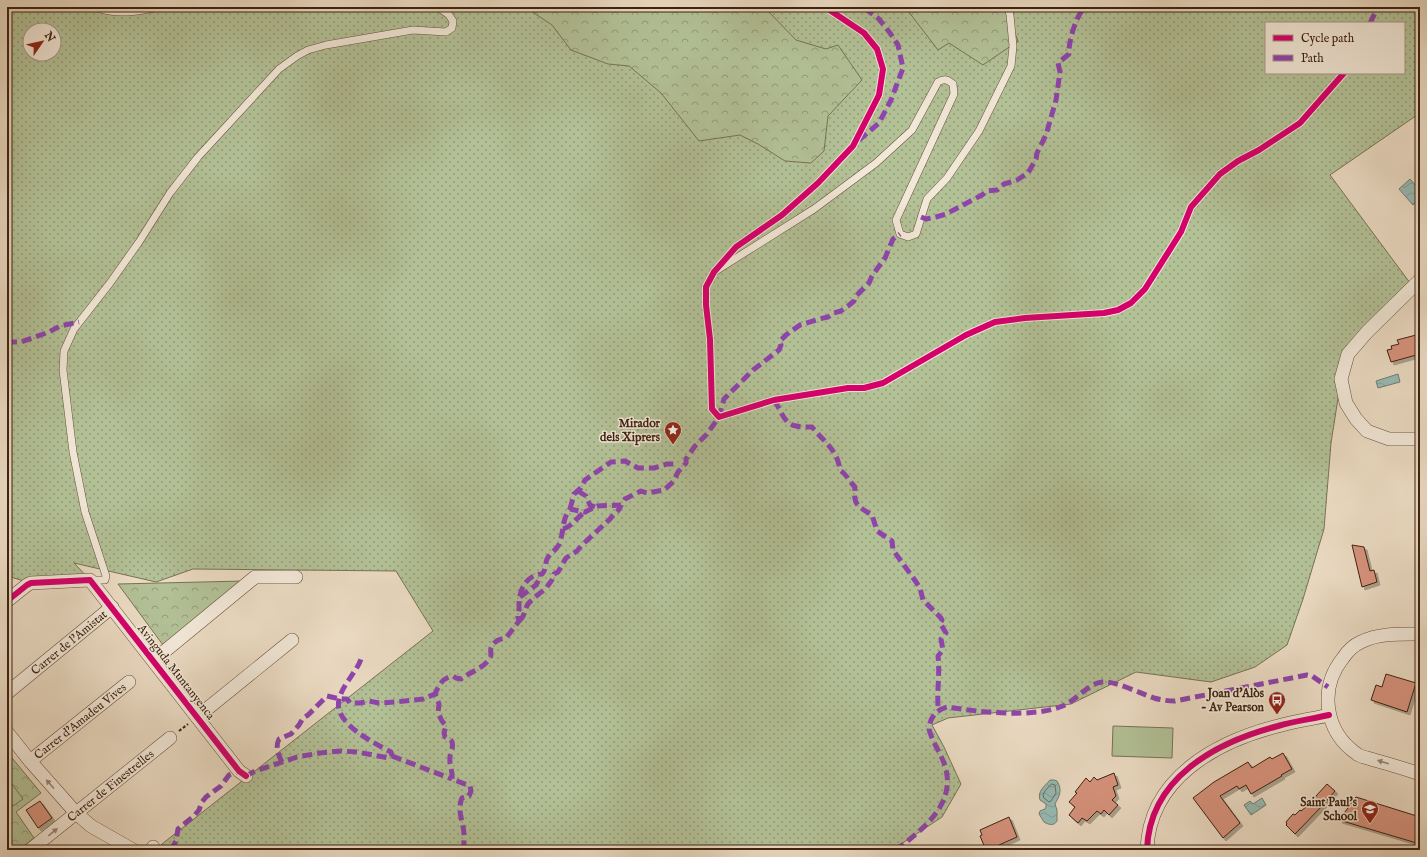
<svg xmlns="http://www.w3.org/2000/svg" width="1427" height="857" font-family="'IM FELL English',serif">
	<defs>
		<pattern id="grass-dots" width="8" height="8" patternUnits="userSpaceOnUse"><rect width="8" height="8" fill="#b3c197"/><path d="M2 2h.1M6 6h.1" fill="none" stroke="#939c7a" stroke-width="1.8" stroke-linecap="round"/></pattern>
		<pattern id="forest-crowns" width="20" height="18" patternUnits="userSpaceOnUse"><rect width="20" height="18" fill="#b3c197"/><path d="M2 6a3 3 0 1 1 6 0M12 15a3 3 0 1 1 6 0" fill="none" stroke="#939c7a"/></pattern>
		<pattern id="water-waves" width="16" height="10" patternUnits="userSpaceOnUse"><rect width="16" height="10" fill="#98bbb5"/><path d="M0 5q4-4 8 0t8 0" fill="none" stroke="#84a09b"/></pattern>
		<filter id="shadow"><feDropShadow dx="3" dy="3" stdDeviation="0" flood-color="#0004"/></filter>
	</defs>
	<rect width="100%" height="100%" fill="#ebdbc3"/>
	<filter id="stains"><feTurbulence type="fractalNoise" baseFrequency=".005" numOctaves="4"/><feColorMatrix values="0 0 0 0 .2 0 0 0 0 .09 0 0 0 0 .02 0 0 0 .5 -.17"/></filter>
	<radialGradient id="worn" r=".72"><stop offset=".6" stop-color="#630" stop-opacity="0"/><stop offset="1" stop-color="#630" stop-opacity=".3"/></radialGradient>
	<path fill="url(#grass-dots)" stroke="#787254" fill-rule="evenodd" d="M7 7H1420V113L1330 175 1413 287 1367 332 1341 379 1331 443 1324 529 1303 599 1287 645 1255 667 1211 682 1136 672 1071 704 948 718 932 725 944 747 961 784 942 817 892 850H160L162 844 433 631 396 571 193 569 156 582 74 563 90 580 31 583 7 576ZM1266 23H1404V73H1266ZM30 30H54V54H30Z"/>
	<g fill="url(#forest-crowns)" stroke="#787254">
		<path d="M525 7H761L769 12 796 40 826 49 838 45 862 80 828 116 824 151 811 163 785 161 758 144 740 135 699 141 661 93 629 66 608 64 571 50 552 25Z"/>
		<path d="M905 7H1005L1018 41 983 65 949 43 938 50Z"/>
		<path d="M244 581 163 645 118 584Z"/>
		<path d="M12 758 41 793 16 812 34 838 19 850H7V763Z"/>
	</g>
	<g fill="#b3c197" stroke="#787254">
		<path d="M1113 726 1173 728 1172 758 1112 756Z"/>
		<path d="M7 777 23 799 13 806 7 798Z"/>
	</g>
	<g fill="url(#water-waves)" stroke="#747e73">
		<path d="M1410 179 1420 191V199L1413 205 1399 189Z"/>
		<path d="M1398 374 1400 382 1378 388 1376 381Z"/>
		<path d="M1050 780H1054L1057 781C1063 791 1059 796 1055 804L1057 810V821C1054 826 1049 825 1044 822L1039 814 1040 811 1045 809 1046 807V804L1040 800C1037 791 1045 786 1050 780Z"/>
		<path d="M1262 798 1266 805 1251 815 1244 805 1250 801 1253 804Z"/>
	</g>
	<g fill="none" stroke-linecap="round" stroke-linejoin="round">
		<path stroke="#6a6e63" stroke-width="1" d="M1052 784 1055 785 1056 793 1051 801 1049 802 1044 798 1043 795 1045 791Z"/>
	</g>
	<g fill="#d8947f" stroke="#3d2211" filter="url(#shadow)">
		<path d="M1420 334V354L1391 362 1387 350 1392 349 1391 346 1399 344 1397 340Z"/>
		<path d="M1352 545 1364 547 1370 571 1374 570 1377 582 1362 587Z"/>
		<path d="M1386 674 1416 683 1407 712 1371 700 1376 685 1382 687Z"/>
		<path d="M1283 753 1292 769 1281 775 1282 776 1251 794 1246 785 1239 789 1237 786 1220 796 1240 823 1223 838 1193 798 1214 782 1248 762 1252 768 1270 757 1272 759Z"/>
		<path d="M1114 773 1118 785 1113 787 1116 796 1112 800 1118 805 1109 815 1104 810 1101 814 1097 811 1087 821 1082 818 1078 823 1069 815 1075 807 1069 802 1077 793 1075 792 1086 778 1090 782 1094 777 1097 780Z"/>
		<path d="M1327 784 1335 791 1324 804 1295 834 1286 825 1287 824 1286 822 1293 814 1295 815 1300 810 1301 811 1306 807Z"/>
		<path d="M1356 797 1420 817V844L1339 820Z"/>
		<path d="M40 801 52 818 38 828 26 810Z"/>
		<path d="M1009 817 1017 837 999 845 1000 846 991 850H986L980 836 982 835 980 830Z"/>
	</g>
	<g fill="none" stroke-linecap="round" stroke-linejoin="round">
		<g stroke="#68503e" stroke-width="8">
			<g id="lane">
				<path d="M96 7C116 16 140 11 161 7"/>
				<path d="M714 272 814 209 876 163 912 130 938 82C945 78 948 80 953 84L954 94 896 220 900 234 908 237 916 234 927 199 947 178 979 131 1011 66 1013 46 1010 15 1008 7"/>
				<path d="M90 580H105L106 576 85 512 73 452 63 370 64 351 74 329 110 283 139 242 170 193 198 157 279 69 297 56 308 50 326 45 413 30 446 32 452 28 453 21 449 15 438 7"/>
			</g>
		</g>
		<g stroke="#68503e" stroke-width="14">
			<g id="street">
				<path d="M1420 280 1367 332 1348 354 1341 379 1346 403 1356 419 1367 431 1389 439H1420"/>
				<path d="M7 601 27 585 31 583 90 580 239 771 246 776"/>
				<path d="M1420 634C1400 634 1379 633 1361 642 1354 645 1347 652 1343 658 1319 688 1324 731 1357 754 1361 757 1368 758 1374 760 1389 764 1405 769 1420 774"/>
				<path d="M154 660 255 577H296"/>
				<path id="s1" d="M7 693 112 607"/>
				<path d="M197 717 292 640"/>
				<path d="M7 732 30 761 76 813 91 826 133 850"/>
				<path id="s2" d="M30 761 129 682"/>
				<path id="s3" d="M30 850 170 738"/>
				<path d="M152 850 153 847"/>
				<path d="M1147 850C1149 778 1216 742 1278 726 1295 721 1312 719 1329 715"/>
			</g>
		</g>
		<path stroke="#3d2211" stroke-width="2" stroke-dasharray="3 2" stroke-linecap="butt" d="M179 731 188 724"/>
		<use href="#lane" stroke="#f2e8d8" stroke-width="7"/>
		<use href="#street" stroke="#f2e8d8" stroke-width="13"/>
		<g stroke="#8e44ad" stroke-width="5" stroke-dasharray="10 5" stroke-linecap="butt">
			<path d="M1370 23 1378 7"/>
			<path d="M859 140 879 123 891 100 903 68 898 45 890 33 879 19 863 7"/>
			<path d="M921 217 926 219 936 217 946 214 982 195 987 191 997 190 1004 184 1017 180 1028 173 1036 159 1037 153 1046 135 1056 100 1060 72 1058 63 1069 54C1068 43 1076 15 1085 7"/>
			<path d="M7 342H21L49 332 60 326 79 322"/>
			<path d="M774 400C781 409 783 424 796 426 801 427 806 427 812 427 825 443 837 449 840 470 847 475 849 481 855 487 853 506 858 506 872 515L877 531 892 541 893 550 914 579 920 588 923 600 941 618 942 620 940 623 946 633 941 639 943 650 938 656C940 673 937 689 938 706L940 709"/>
			<path d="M578 491 586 496 590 505 595 507"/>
			<path d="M570 509 574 494 581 488 585 480 611 462 625 461 638 468H654L667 464H677"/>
			<path d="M563 529C572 527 577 517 585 512"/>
			<path d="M520 597 536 585 541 576"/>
			<path d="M519 621C525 617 524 610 528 604 530 601 543 590 546 589 549 582 552 583 554 574L558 572 566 558 577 551 581 546 610 519C614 513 619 512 621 505"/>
			<path d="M392 756 452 779"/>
			<path d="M282 762C278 754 275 747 279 739L291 734 299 725 303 718 308 715 327 696C335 698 340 699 347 699L350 703H360L369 701 379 703 396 702 423 699 435 694"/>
			<path d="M246 776 255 771 297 757 320 753 341 751 357 752 389 758 392 756 391 752C374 743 333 723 339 700 342 685 356 673 361 659"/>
			<path d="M171 850 176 841 178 829 194 816 199 810 202 802 206 797 221 786 229 775 239 771"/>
			<path d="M465 850C463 845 464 843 464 838 465 824 456 812 462 798L469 796 471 791 470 786 452 779C453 771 449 765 450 757 450 752 454 748 452 742 451 739 448 738 445 737L444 733 446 726 442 721 438 713 439 704 435 694C439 685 442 678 453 676L456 678 461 679C470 672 483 669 490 658 492 655 490 652 491 648 494 641 499 639 506 638L519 621C517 616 518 615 519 609 519 607 519 605 519 603 519 589 528 574 542 574 546 570 545 564 547 559 550 553 558 549 560 542 564 530 562 519 570 509L585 512 597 506 621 505 625 499 641 491 647 493 664 490 674 481 678 472 686 463V459L695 446 707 434 719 417 724 399 753 370 779 350 781 345 780 341 786 335 800 325 819 319 828 317 834 313 841 311 848 306 854 301 856 296 869 283 872 276 885 258 893 239 900 234"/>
			<path d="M896 850C922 830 957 804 945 766 941 753 932 742 929 729 930 717 936 710 947 707 980 712 1029 718 1060 707 1075 702 1087 684 1102 682 1113 680 1142 694 1154 698 1161 700 1168 701 1175 701L1307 675 1312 676 1328 687"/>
		</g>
		<g stroke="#f2e8d8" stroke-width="8">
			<g id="cycleway">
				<path d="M825 7 864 33 877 49 883 69 879 95 853 146 818 183 782 215 736 247 714 272 706 287V305L710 339 712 409 719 417 774 400 848 388H864L883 383 966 335 995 322 1025 318 1104 313 1118 310 1131 303 1145 289 1181 232 1191 207 1220 174 1238 161 1259 150 1300 123 1344 73"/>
				<path d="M7 601 27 585 31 583 90 580 239 771 246 776"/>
				<path d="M1147 850C1149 778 1216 742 1278 726 1295 721 1312 719 1329 715"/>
			</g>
		</g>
		<use href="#cycleway" stroke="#d6006c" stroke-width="6"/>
	</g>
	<defs><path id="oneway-solid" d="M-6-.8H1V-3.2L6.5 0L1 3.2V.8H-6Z"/></defs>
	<g fill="#988574">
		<use href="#oneway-solid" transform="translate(1383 762) rotate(-163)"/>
		<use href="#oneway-solid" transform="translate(50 784) rotate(-132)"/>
		<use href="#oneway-solid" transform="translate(53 832) rotate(-39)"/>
	</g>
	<defs>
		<g id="sight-pin" transform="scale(0.9)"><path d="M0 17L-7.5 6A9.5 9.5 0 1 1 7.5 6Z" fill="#8f2418" stroke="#f2e8d8"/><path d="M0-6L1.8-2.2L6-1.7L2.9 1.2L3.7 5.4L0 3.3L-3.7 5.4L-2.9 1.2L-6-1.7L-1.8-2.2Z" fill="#fff"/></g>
		<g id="bus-pin" transform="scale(0.9)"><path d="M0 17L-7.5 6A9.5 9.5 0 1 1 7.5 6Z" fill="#8f2418" stroke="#f2e8d8"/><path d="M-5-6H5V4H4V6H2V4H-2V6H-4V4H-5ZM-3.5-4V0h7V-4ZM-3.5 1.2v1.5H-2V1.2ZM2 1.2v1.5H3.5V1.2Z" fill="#fff"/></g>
		<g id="school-pin" transform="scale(0.9)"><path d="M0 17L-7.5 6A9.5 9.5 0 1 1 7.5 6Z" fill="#8f2418" stroke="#f2e8d8"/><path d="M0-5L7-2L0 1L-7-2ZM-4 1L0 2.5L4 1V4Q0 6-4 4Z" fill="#fff"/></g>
	</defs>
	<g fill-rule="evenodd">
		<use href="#sight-pin" x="673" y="430"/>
		<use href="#bus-pin" x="1277" y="700"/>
		<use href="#school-pin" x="1370" y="809"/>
	</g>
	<g text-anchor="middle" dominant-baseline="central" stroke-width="3" stroke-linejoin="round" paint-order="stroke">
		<g font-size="12" font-weight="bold" fill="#3d2211" stroke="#f2e8d8" text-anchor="end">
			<text x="660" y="423">Mirador<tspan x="660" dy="14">dels Xiprers</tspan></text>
			<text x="1264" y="693">Joan d'Alòs<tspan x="1264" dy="14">- Av Pearson</tspan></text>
			<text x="1357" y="802">Saint Paul's<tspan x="1357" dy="14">School</tspan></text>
		</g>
		<g font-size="12" fill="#3d2211" stroke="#f2e8d8">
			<text stroke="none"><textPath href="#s1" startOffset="80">Carrer de l'Amistat</textPath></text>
			<text transform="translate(176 672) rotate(52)">Avinguda Muntanyenca</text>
			<text stroke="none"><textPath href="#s2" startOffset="64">Carrer d'Amadeu Vives</textPath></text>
			<text stroke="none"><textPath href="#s3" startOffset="103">Carrer de Finestrelles</textPath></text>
		</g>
	</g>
	<rect width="1427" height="857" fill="none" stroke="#ebdbc3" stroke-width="24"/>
	<rect x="8" y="8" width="1411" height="841" fill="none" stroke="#3d2211" stroke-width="2"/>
	<rect x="12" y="12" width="1403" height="833" fill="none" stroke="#3d2211"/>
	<rect x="1265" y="22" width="140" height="52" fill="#f2e8d8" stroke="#aa9988"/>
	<rect x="1273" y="35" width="20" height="6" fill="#d6006c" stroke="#aa9988"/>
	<text x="1301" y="42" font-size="12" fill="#3d2211">Cycle path</text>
	<rect x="1273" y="55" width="20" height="6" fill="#8e44ad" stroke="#aa9988"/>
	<text x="1301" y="62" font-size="12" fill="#3d2211">Path</text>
	<g transform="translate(42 42) rotate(56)"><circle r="19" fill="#f2e8d8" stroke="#aa9988"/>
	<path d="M0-3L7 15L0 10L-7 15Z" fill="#8f2418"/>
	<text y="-6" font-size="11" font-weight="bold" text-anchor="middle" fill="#3d2211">N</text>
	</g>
	<rect width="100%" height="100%" filter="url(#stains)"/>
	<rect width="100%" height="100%" fill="url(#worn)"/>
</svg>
